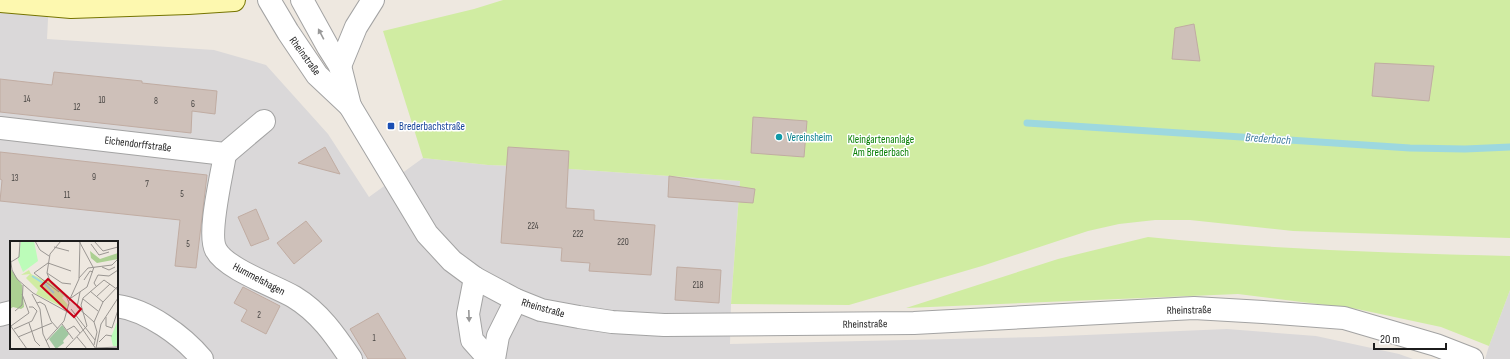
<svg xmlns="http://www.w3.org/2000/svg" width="1510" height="359" font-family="'Sofia Sans Condensed',sans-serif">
	<rect width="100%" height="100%" fill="#eee8e0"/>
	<g fill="#dad8d9" fill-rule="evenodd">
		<path d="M0 0H49L47 39 214 50 266 65 328 134 369 197 423 158 488 165 542 167 740 181 731 304 730 344 1039 337 1227 329 1316 336 1399 354 1413 359H0ZM11 242H117V348H11Z"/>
		<path d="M1510 290V359H1485L1489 346Z"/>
	</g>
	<g fill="#d0eca2">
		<path d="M503 0H1510V238L1293 231 1190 220H1155L1119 224 1088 231 982 266 849 305 731 304 740 181 542 167 488 165 423 158 383 31 474 9Z"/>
		<path d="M1148 237C1268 249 1389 253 1510 256V290L1489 346 1441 327 1357 309 1238 294 906 308 1058 259Z"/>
	</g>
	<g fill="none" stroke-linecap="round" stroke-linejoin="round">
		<path stroke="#9dd8df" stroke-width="7" d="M1027 123 1410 148 1465 149 1510 147"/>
	</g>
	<g fill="#cec0b9" stroke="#c0aca2">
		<path d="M1194 24 1200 61 1172 59 1175 28Z"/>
		<path d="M1375 63 1434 66 1429 101 1372 96Z"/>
		<path d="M54 72 142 81V83L217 91 215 114 192 111 191 133 0 112V79L52 85Z"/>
		<path d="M753 117 807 121 804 157 751 153Z"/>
		<path d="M325 147 340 174 298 163Z"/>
		<path d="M508 147 569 151 566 208 594 210V220L655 225 651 275 589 271 590 263 561 261 562 248 501 243Z"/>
		<path d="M0 152 207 175 196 268 175 266 180 220 0 201 2 180 0 179Z"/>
		<path d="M669 176 755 189 753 203 668 197Z"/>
		<path d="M256 209 269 239 251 246 238 217Z"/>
		<path d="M306 221 322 241 294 264 277 243Z"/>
		<path d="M677 267 721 270 719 303 675 300Z"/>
		<path d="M243 287 280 306 266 334 241 321 247 310 234 303Z"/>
		<path d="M378 313 406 359H368L350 329Z"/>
	</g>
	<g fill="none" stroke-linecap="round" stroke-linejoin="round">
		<g stroke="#a3a3a3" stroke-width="24">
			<g id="minor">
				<path d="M0 128 225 154 264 121"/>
				<path d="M225 154C222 175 207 234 216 250 226 269 275 286 294 297 319 312 335 335 351 359"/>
				<path d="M475 278 468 314 472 340 489 359"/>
				<path d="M117 306C147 310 183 336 202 359"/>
				<path d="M0 315 11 312"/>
				<path d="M494 359 498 336 516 300"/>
			</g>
		</g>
		<g stroke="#a3a3a3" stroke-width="24">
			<g id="tertiary">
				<path d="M269 0 288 32 317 75 350 106 427 234 452 261 475 278 516 300 541 310 579 317 612 322 664 325 914 323 1194 308 1263 312 1344 318 1436 345 1472 359"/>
				<path d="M302 0 328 47 340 66 350 106"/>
				<path d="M340 66 356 27 373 0"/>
			</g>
		</g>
		<g stroke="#757400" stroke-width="24">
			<path id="secondary" d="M0 1 71 7 188 3 234 0"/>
		</g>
		<use href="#minor" stroke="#fff" stroke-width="22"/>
		<use href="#tertiary" stroke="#fff" stroke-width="22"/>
		<use href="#secondary" stroke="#fdf8af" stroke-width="22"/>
	</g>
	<defs><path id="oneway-solid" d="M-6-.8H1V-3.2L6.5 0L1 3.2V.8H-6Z"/></defs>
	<g fill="#999">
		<use href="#oneway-solid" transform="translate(321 34) rotate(-118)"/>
		<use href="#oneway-solid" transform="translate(469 316) rotate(88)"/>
	</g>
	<rect fill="#1a4fb4" stroke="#fff" stroke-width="1.5" x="387" y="122" width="8" height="8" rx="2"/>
	<circle fill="#0f9aa8" stroke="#fff" stroke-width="1.5" cx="779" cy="137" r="4"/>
	<g text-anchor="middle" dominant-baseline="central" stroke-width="3" stroke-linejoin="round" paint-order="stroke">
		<g font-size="9" fill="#484543">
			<text x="27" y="99">14</text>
			<text x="102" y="100">10</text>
			<text x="156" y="101">8</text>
			<text x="193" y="104">6</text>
			<text x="77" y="107">12</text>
			<text x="94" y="177">9</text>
			<text x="15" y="178">13</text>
			<text x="147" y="184">7</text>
			<text x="182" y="194">5</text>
			<text x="67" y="195">11</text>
			<text x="533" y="226">224</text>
			<text x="578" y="234">222</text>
			<text x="623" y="242">220</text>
			<text x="188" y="244">5</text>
			<text x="698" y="285">218</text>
			<text x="259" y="315">2</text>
			<text x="374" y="338">1</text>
		</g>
		<g font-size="11" fill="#1c1c1c" stroke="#fff">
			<text transform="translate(305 56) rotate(54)">Rheinstraße</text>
			<text transform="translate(138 144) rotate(7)">Eichendorffstraße</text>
			<text transform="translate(259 279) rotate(28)">Hummelshagen</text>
			<text transform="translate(543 308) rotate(16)">Rheinstraße</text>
			<text transform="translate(1189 310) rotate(-1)">Rheinstraße</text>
			<text transform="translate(865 324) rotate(-1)">Rheinstraße</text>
		</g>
		<g font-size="11" fill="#164399" stroke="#fff" text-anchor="start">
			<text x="399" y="126">Brederbachstraße</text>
		</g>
		<g font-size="11" fill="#0d838f" stroke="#fff" text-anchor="start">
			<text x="787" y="137">Vereinsheim</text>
		</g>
		<g font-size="11" fill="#097f05" stroke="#fff">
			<text x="881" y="139">Kleingartenanlage<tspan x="881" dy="13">Am Brederbach</tspan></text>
		</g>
		<g font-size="12" font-style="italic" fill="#3e7ba0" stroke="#fff">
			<text transform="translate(1268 139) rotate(4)">Brederbach</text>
		</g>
	</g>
	<g transform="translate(10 241)">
		<rect width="108" height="108" fill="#eee8e0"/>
		<path d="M19 29 21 33 36 40 39 38 54 55 52 57 58 64 56 68 26 53 28 49 16 37 20 33 11 34Z" fill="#d0eca2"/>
		<path d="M80 10 90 18 108 12V18L87 22 81 17ZM0 27 12 44 14 66 11 68 3 66 0 68Z" fill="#acd092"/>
		<path d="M52 84 59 93 53 100 54 102 46 108 39 98Z" fill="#a0c8a1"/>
		<path d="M11 0H24L28 20 13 31 8 19ZM108 79V105H103L101 96Z" fill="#bcfcb9"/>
		<path fill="none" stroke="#9dd8df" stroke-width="2" d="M22 35 33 42M34 42 44 52"/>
		<path fill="none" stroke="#9a9692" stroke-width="1" d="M25 0 30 9 39 15M69 0 83 26M84 0 93 10 108 6M81 3 89 14 99 11M44 6 59 10M0 15 2 29 7 38 23 52 63 74 86 108M1 21 9 16 10 0M38 22 24 32 49 51M38 22 61 30M92 26 99 29 105 26M37 32 52 42 61 43M69 37 78 27 102 24 108 18M74 39 80 30 83 31M94 39 108 49M86 45 84 42 88 34 99 35 108 29M80 50 93 61M70 51 67 66 84 81 87 91 84 104M22 53 30 68 33 93 40 108M86 56 100 43M61 57 77 46 84 26M73 58 88 70M59 60 69 38 70 0M27 62 30 61 35 64 41 80 48 88M61 68 85 99M5 70 12 64 13 44M96 76V85L102 87 108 69M84 81 93 61 108 45M19 82 25 100 30 105M52 83 63 98M0 84 17 108M1 85 19 72 12 53M4 88 22 80 27 70 23 66H19M57 89 64 85 70 92M8 96 42 82M67 96 77 108M36 100 54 80 59 62 57 57 41 42 37 32 40 13 51 0M89 101 96 94 102 95M86 107 91 83 108 57M86 107 108 106M55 108 77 85 71 64 73 57 94 39"/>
		<path fill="#c70018" fill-opacity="0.15" stroke="#c70018" stroke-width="2" d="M38 38 71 68 64 76 31 45Z"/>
		<rect width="108" height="108" fill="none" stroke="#1c1c1c" stroke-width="2"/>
	</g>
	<path d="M1374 343v6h72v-6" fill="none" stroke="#1c1c1c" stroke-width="2"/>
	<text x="1380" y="343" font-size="12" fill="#1c1c1c" stroke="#ffffff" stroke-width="3" paint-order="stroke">20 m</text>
</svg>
